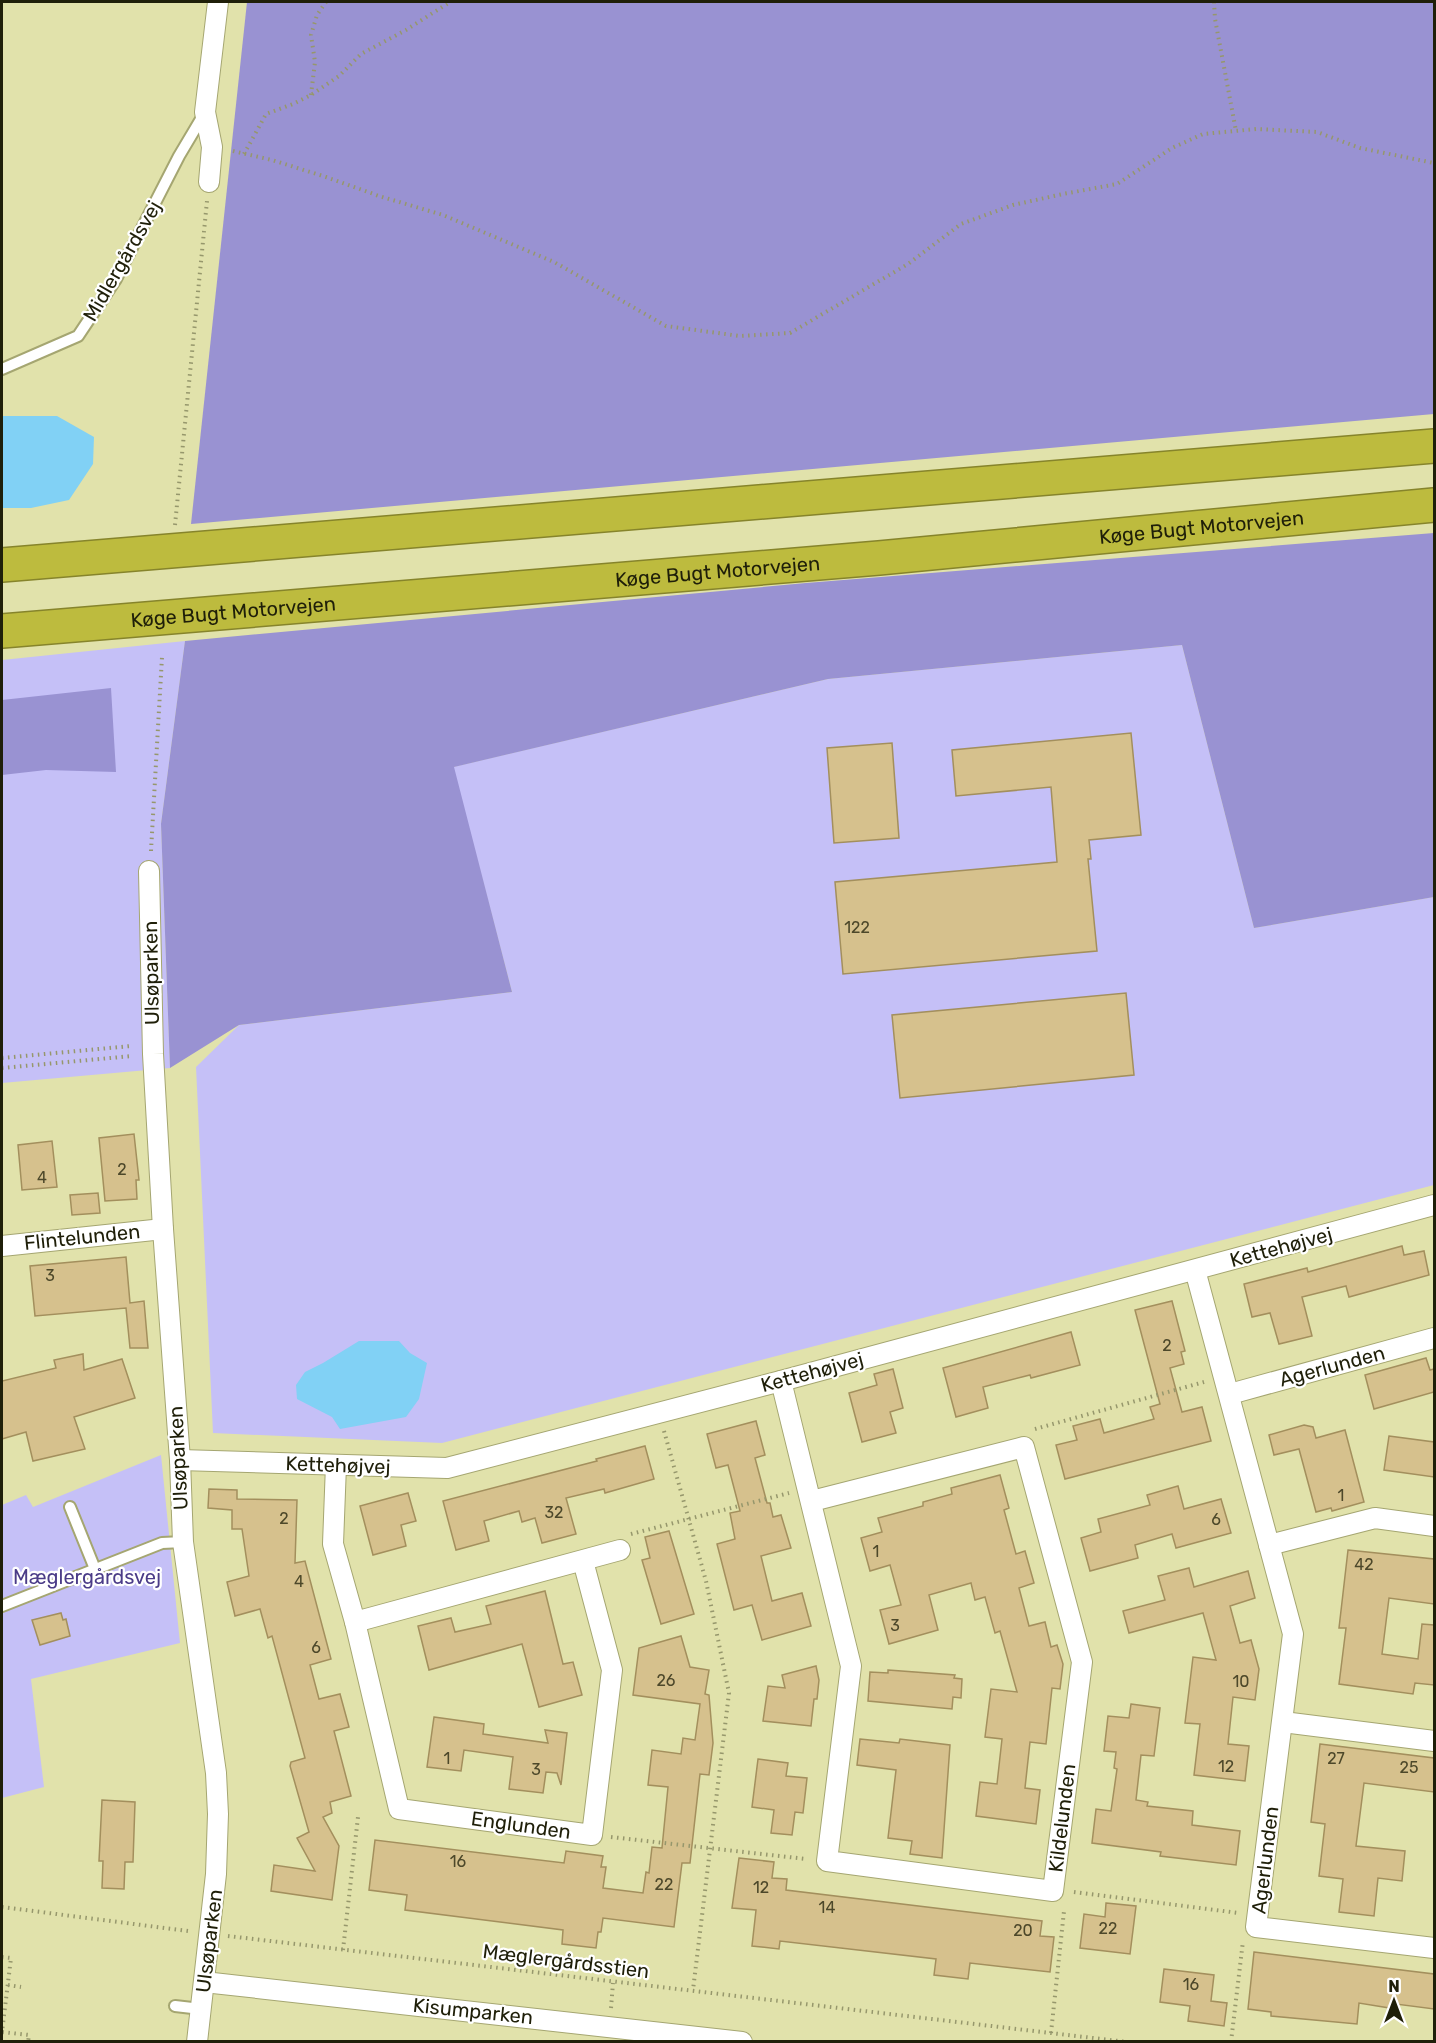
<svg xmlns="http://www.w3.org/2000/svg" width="1436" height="2043" font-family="Rubik,sans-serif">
	<rect width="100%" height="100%" fill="#e1e2ab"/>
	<g fill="#c5c0f7">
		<path d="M185 641 161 824 170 1068 2 1083V660Z"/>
		<path d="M1182 645 1254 928 1434 897V1185L442 1443 213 1433 196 1067 239 1025 512 992 453 767 828 679Z"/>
		<path d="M161 1455 180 1643 31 1679 44 1787 2 1798V1505L26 1495 33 1507Z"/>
	</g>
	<g fill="#9992d2">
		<path d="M247 2H1434V414L191 524Z"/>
		<path d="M1434 533V897L1254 928 1182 645 828 679 454 767 512 992 239 1025 170 1068 161 824 185 641 806 583Z"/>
		<path d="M111 688 116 772 46 770 2 775V700Z"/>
	</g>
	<g fill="#81d1f5">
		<path d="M2 416H57L94 437 93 464 69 500 31 508H2Z"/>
		<path d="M359 1341H399L410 1353 427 1363 419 1399 406 1417 340 1429 332 1417 297 1399 296 1385 305 1372 323 1363Z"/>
	</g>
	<g fill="#d6c18d" stroke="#a38f5d" stroke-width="1.5">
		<path d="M1131 733 1141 835 1089 840 1091 859H1088L1097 951 843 974 835 882 1057 862 1051 787 956 796 952 750Z"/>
		<path d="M892 743 899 838 834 843 827 748Z"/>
		<path d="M1126 993 1134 1075 900 1098 892 1015Z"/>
		<path d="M134 1134 139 1180H136L137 1199 105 1201 99 1138Z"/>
		<path d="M52 1141 57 1187 22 1190 18 1145Z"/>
		<path d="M98 1193 100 1213 72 1215 70 1195Z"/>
		<path d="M1402 1246 1404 1255 1424 1251 1429 1275 1349 1297 1346 1286 1302 1297 1312 1336 1279 1344 1270 1313 1252 1317 1244 1284 1307 1268 1308 1272Z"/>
		<path d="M126 1257 130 1303 144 1301 148 1348H130L126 1308 35 1316 30 1266Z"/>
		<path d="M1172 1301 1185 1351 1181 1352 1184 1364 1170 1368 1182 1412 1202 1407 1211 1441 1065 1479 1056 1445 1077 1440 1073 1426 1100 1419 1104 1433 1154 1419 1150 1407 1160 1404 1135 1310Z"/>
		<path d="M1071 1332 1080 1365 1031 1378 1030 1375 983 1387 988 1408 956 1417 943 1368Z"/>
		<path d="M83 1354 84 1370 122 1359 135 1398 74 1417 85 1449 33 1461 26 1432 2 1439V1381L56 1368 54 1360Z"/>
		<path d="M1426 1358 1430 1370 1434 1369V1392L1374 1409 1365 1375Z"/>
		<path d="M893 1369 903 1408 890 1412 896 1433 862 1442 849 1393 877 1385 874 1374Z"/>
		<path d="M756 1421 765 1455 755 1458 767 1503H770L773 1517 781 1515 791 1548 761 1556 772 1601 802 1593 811 1626 762 1640 752 1605 734 1610 717 1544 735 1539 730 1513 740 1511 728 1465 716 1468 707 1434Z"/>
		<path d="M1304 1425 1313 1427 1316 1438 1345 1430 1364 1502 1332 1511 1331 1508 1316 1512 1299 1449 1274 1455 1269 1435Z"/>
		<path d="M1389 1436 1434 1442V1477L1384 1470Z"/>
		<path d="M645 1446 654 1479 605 1493 604 1489 566 1498 576 1534 542 1543 535 1518 522 1522 519 1511 484 1521 489 1541 456 1550 443 1501 597 1461 596 1459Z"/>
		<path d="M1000 1475 1009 1508 1004 1510 1016 1554 1025 1551 1034 1583 1019 1588 1029 1626 1045 1622 1051 1647 1057 1645 1063 1664 1060 1689 1052 1688 1046 1744 1030 1742 1025 1788 1040 1790 1036 1824 976 1816 980 1782 997 1784 1002 1739 985 1737 991 1689 1017 1692 1000 1631 995 1633 985 1597 975 1600 971 1583 929 1595 938 1630 889 1644 880 1610 901 1605 890 1565 870 1571 861 1538 882 1532 878 1518 923 1506V1502L952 1494 951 1488Z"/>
		<path d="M1178 1486 1184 1509 1221 1499 1231 1533 1176 1548 1172 1534 1135 1545 1138 1558 1090 1571 1081 1538 1101 1532 1098 1519 1150 1505 1147 1495Z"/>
		<path d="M209 1489 237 1490V1499L297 1500 295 1563 305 1561 331 1659 310 1665 319 1699 340 1694 349 1727 334 1731 351 1796 330 1802 332 1813 323 1817 339 1846 332 1900 271 1891 274 1865 315 1871 297 1838 309 1832 290 1766 291 1762 305 1758 272 1636 268 1638 260 1609 235 1616 227 1582 249 1576 242 1529H232V1510L208 1508Z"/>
		<path d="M408 1493 416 1521 401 1525 406 1546 373 1555 360 1506Z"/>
		<path d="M669 1531 694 1614 661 1624 642 1560 650 1558 645 1537Z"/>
		<path d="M1348 1550 1434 1559V1604L1389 1598 1382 1654 1418 1659 1422 1624 1434 1625V1685L1415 1683 1413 1694 1339 1684 1346 1628H1339Z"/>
		<path d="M1189 1568 1194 1587 1248 1571 1255 1598 1230 1606 1240 1643 1251 1640 1259 1669 1255 1700 1233 1697 1228 1744 1249 1746 1245 1781 1194 1775 1200 1724 1185 1723 1193 1657 1216 1660 1203 1613 1129 1633 1123 1611 1165 1600 1158 1576Z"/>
		<path d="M545 1591 563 1664 573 1662 582 1695 539 1707 522 1644 429 1670 418 1626 451 1618 455 1632 491 1624 486 1606Z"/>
		<path d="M61 1613 63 1620 66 1619 70 1636 40 1645 32 1620Z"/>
		<path d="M681 1636 690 1667 709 1670 705 1694 709 1695 713 1743 709 1775 700 1774 690 1863H682L674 1927 603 1918 601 1932H598L596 1948 562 1944 563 1930 405 1910 407 1895 369 1890 375 1840 564 1863 566 1851 603 1856 601 1867H606L603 1888 643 1893 646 1872 649 1873 652 1847 662 1848 668 1787 648 1785 652 1750 681 1754 683 1738 695 1740 700 1704 633 1695 639 1648Z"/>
		<path d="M816 1666 819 1680 817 1699H814L811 1726 763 1721 768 1686 785 1688 782 1675Z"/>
		<path d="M888 1670 955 1675 954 1678 962 1679 961 1698 953 1697 952 1709 868 1701 870 1672 888 1673Z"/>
		<path d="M1131 1704 1160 1708 1154 1756 1141 1755 1136 1800 1148 1802 1147 1806 1193 1811 1192 1825 1240 1831 1236 1865 1160 1856 1161 1852 1092 1843 1096 1809 1111 1811 1117 1769 1114 1768 1116 1752 1104 1751 1108 1716 1129 1718Z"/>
		<path d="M434 1717 484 1724 483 1734 548 1743 545 1730 567 1733 561 1785 557 1773 546 1772 543 1793 509 1789 513 1757 464 1750 461 1771 427 1767Z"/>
		<path d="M860 1739 899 1743 900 1739 950 1745 942 1858 910 1854 912 1841 888 1838 896 1770 857 1765Z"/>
		<path d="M1320 1744 1434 1758V1792L1364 1783 1356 1846 1405 1851 1402 1881 1378 1878 1374 1916 1339 1912 1343 1879 1319 1876 1325 1824 1311 1822Z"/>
		<path d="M758 1759 788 1763 786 1776 807 1778 803 1813 795 1812 792 1835 771 1833 774 1810 752 1807Z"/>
		<path d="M102 1800 135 1802 133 1862H125L124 1889 102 1888 103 1861H99Z"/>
		<path d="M739 1858 774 1862 772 1878 787 1879 786 1890 1042 1921 1040 1936 1054 1937 1050 1972 970 1963 968 1979 934 1975 936 1959 780 1941 779 1949 752 1946 756 1910 732 1908Z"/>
		<path d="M1106 1903 1136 1906 1130 1954 1080 1948 1084 1914 1105 1917Z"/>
		<path d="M1254 1952 1434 1974V2009L1396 2004V2009L1359 2003 1357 2024 1271 2016V2012L1248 2009Z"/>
		<path d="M1164 1969 1214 1975 1211 2001 1227 2003 1224 2026 1188 2021 1190 2006 1160 2002Z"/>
	</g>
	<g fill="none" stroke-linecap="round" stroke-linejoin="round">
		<g stroke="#a5a671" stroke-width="14">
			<g id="service">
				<path d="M2 369 78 336 116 279 179 156 204 114"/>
				<path d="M70 1507 95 1569"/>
				<path d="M2 1606 162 1543 183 1542"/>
				<path d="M175 2006 201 2009"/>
			</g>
		</g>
		<g stroke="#a5a671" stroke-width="22">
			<g id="minor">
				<path d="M209 182 212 147 205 112 218 2"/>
				<path d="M149 871 153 1054 163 1229 180 1460 183 1542 216 1773 218 1814 216 1874 197 2042"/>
				<path d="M2 1246 163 1229"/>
				<path d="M1195 1270 1293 1634 1256 1927 1434 1948"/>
				<path d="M781 1381 851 1666 827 1861 1053 1891 1082 1662 1024 1447 812 1501"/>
				<path d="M1230 1394 1434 1338"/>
				<path d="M180 1460 447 1468 781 1381 1434 1205"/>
				<path d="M336 1465 333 1544 355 1622 399 1809 592 1835 612 1670 583 1561"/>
				<path d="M1269 1545 1375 1518 1434 1526"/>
				<path d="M355 1622 620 1550"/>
				<path d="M1283 1722 1434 1741"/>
				<path d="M204 1982 742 2042"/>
			</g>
		</g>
		<g stroke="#86842b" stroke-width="36">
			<g id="motorway">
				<path d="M2 565 1434 446"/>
				<path id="s1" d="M2 631 879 558 1434 505"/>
			</g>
		</g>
		<g stroke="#96976c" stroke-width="4" stroke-dasharray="1.5 4.5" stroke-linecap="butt">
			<path d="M1214 2 1215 19 1236 131"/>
			<path d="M311 95 315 62 311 35 317 15 326 2"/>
			<path d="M233 151 272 160 326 177 379 196 443 215 554 262 666 326 740 336 790 333 908 264 961 224 1013 205 1063 194 1117 184 1172 148 1203 134 1256 129 1317 132 1360 148 1434 163"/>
			<path d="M244 154 266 114 293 104 311 95 339 76 361 54 406 30 450 2"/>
			<path d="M175 525 207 201"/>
			<path d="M151 851 162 657"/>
			<path d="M2 1058 131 1046"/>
			<path d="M2 1068 132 1056"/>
			<path d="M1035 1429 1204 1382"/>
			<path d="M664 1431 706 1581 729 1693 693 1990"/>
			<path d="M631 1534 789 1493"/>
			<path d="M611 1837 806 1859"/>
			<path d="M1074 1892 1239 1913"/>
			<path d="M2 1907 188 1931"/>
			<path d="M228 1936 1127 2042"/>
			<path d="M343 1950 358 1817"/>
			<path d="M2 1957 11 1958 2 2032 29 2035 28 2042"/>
			<path d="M8 1985 21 1987"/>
			<path d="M611 2008 613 1983"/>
			<path d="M1051 2033 1064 1911 1063 1909"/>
			<path d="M1231 2042 1243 1941"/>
		</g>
		<use href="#service" stroke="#fff" stroke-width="10"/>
		<use href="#minor" stroke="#fff" stroke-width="20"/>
		<use href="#motorway" stroke="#bdbb3e" stroke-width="33"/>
	</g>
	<g text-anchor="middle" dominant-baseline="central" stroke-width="4.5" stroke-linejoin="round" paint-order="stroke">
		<g font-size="16" fill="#4d482a">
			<text x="857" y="927">122</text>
			<text x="122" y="1169">2</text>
			<text x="42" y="1177">4</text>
			<text x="50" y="1275">3</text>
			<text x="1167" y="1345">2</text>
			<text x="1341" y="1495">1</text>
			<text x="554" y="1512">32</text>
			<text x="284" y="1518">2</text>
			<text x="1216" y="1519">6</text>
			<text x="876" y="1551">1</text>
			<text x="1364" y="1564">42</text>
			<text x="299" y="1581">4</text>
			<text x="895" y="1625">3</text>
			<text x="316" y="1647">6</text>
			<text x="666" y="1680">26</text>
			<text x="1241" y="1681">10</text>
			<text x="447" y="1758">1</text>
			<text x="1336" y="1758">27</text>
			<text x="1226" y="1766">12</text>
			<text x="1409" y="1767">25</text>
			<text x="536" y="1769">3</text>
			<text x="458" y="1861">16</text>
			<text x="664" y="1884">22</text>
			<text x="761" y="1887">12</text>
			<text x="827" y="1907">14</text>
			<text x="1108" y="1928">22</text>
			<text x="1023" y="1930">20</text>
			<text x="1191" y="1984">16</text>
		</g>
		<g font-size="20" fill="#1f1f09" stroke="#fff">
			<text transform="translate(122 261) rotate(-60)">Midlergårdsvej</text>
			<text stroke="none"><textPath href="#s1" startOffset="1204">Køge Bugt Motorvejen</textPath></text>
			<text stroke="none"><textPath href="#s1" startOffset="718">Køge Bugt Motorvejen</textPath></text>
			<text stroke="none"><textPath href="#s1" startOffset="232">Køge Bugt Motorvejen</textPath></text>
			<text transform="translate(151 973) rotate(-91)">Ulsøparken</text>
			<text transform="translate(82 1237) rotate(-6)">Flintelunden</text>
			<text transform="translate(1281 1247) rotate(-15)">Kettehøjvej</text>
			<text transform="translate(1332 1366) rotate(-15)">Agerlunden</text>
			<text transform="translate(812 1372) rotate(-15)">Kettehøjvej</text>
			<text transform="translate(178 1458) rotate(-93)">Ulsøparken</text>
			<text transform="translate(338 1465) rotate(2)">Kettehøjvej</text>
			<text transform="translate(1062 1818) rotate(-83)">Kildelunden</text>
			<text transform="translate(521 1825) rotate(8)">Englunden</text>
			<text transform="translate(1265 1860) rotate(-83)">Agerlunden</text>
			<text transform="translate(209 1941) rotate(-83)">Ulsøparken</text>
			<text transform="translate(566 1961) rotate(7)">Mæglergårdsstien</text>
			<text transform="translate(473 2011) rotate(6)">Kisumparken</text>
		</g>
		<g font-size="20" fill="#4b3c88" stroke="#fff">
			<text x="87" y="1577">Mæglergårdsvej</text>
		</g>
	</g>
	<rect width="1436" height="2043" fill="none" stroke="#1f1f09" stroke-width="6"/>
	<g transform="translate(1394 2001)" stroke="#ffffff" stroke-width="4.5" paint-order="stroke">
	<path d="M0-4.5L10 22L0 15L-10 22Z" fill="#1f1f09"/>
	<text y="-9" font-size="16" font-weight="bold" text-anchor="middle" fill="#1f1f09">N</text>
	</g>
</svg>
